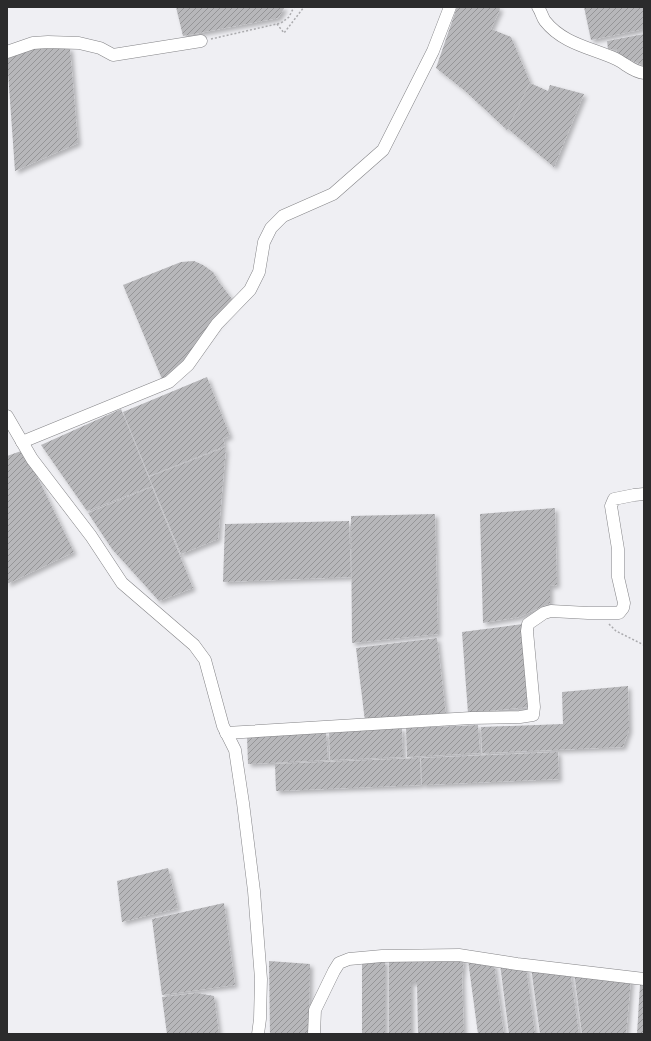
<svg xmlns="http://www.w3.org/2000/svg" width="651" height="1041" font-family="Raleway,sans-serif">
	<defs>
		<pattern id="building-hatch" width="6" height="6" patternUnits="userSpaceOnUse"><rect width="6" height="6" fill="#b7b7ba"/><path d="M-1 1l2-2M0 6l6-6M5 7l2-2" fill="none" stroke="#959597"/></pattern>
		<filter id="shadow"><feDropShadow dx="3" dy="3" stdDeviation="2" flood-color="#0004"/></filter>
	</defs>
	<rect width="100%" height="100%" fill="#efeff3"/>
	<g fill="url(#building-hatch)" filter="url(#shadow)">
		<path d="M176 7H285L278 18 183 36Z"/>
		<path d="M457 7H499L500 9 491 29 511 37 530 82 507 130 465 91 436 68Z"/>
		<path d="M584 7H644V29L591 40Z"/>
		<path d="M644 34V66L617 54V49H608L607 41Z"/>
		<path d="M39 45 70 48 78 143 15 171 7 58Z"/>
		<path d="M530 83 548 91 550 85 584 94 554 167 508 129Z"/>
		<path d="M194 261 203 265 213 272 219 282 235 303 186 361 162 379 123 285 181 262Z"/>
		<path d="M207 377 230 436 223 439 225 446 149 476 123 412Z"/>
		<path d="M121 409 152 486 87 511 41 445Z"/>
		<path d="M226 447 218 539 181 554 149 477Z"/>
		<path d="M24 450 74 552 7 584V456Z"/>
		<path d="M152 487 193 588 159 601 112 549 88 513Z"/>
		<path d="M555 508 557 585 550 586V603L519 617 483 623 480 514Z"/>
		<path d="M435 514 438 634 352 643 351 516Z"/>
		<path d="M349 521 351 577 223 582 225 524Z"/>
		<path d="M523 624 528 707 468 713 462 632Z"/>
		<path d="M437 638 446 715 365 721 356 648Z"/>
		<path d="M628 686 629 730 623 747 482 753 481 727 563 724 562 692Z"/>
		<path d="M478 725 480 753 407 757 406 728Z"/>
		<path d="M402 728 403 757 330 760 329 732Z"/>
		<path d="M326 732 328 760 248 764 247 735Z"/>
		<path d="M558 752 559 779 422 785 421 758Z"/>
		<path d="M420 758 421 785 276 791 275 764Z"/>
		<path d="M168 868 178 908 122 922 117 881Z"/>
		<path d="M224 903 235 985 162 995 152 919Z"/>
		<path d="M464 958 462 979 464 1034H418L417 982H411V1034H389V960Z"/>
		<path d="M385 960V1034H362V963Z"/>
		<path d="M468 960 494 964 504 1034H478Z"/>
		<path d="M269 961 310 964 309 1034H270Z"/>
		<path d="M500 964 526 967 535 1034H509Z"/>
		<path d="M531 967 570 971 579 1034H540Z"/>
		<path d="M574 972 631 979 626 1034H582Z"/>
		<path d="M640 985H644V1034H637Z"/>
		<path d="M197 993 214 996 219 1034H167L162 997Z"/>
	</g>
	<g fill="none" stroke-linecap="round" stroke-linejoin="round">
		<g stroke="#848487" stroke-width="13">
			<g id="minor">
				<path d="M538 7C541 11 542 17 545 21 563 44 592 48 616 59 626 64 633 72 644 73"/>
				<path d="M7 52 33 43 48 42 79 43 100 48 113 55 201 41"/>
				<path d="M7 416 32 459 91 536 122 583 194 645 205 660 223 726 235 750 243 803 254 891 261 979 260 1019 258 1034"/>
				<path d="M22 442 169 382 188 365 217 324 250 290 259 272 264 242 271 228 283 216 333 194 383 150 433 51 450 7"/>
				<path d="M226 733 471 718 520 717 533 715 534 707 527 631 528 624 544 613 551 611 588 613H619L623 608 624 603 618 577V549L611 506 614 499 634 495 644 494"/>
				<path d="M314 1034 315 1010 334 971 339 963 349 959 382 956 459 955 517 964 644 979"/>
			</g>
		</g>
		<g stroke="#aaaaad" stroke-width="1.5" stroke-dasharray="2 2" stroke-linecap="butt">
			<path d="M277 24 284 33 304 7"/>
			<path d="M211 39 281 23 289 17 294 7"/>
			<path d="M609 624 616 631 644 645"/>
		</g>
		<use href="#minor" stroke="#fff" stroke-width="12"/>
	</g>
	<rect width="651" height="1041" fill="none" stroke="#2b2b2c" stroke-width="16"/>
</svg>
